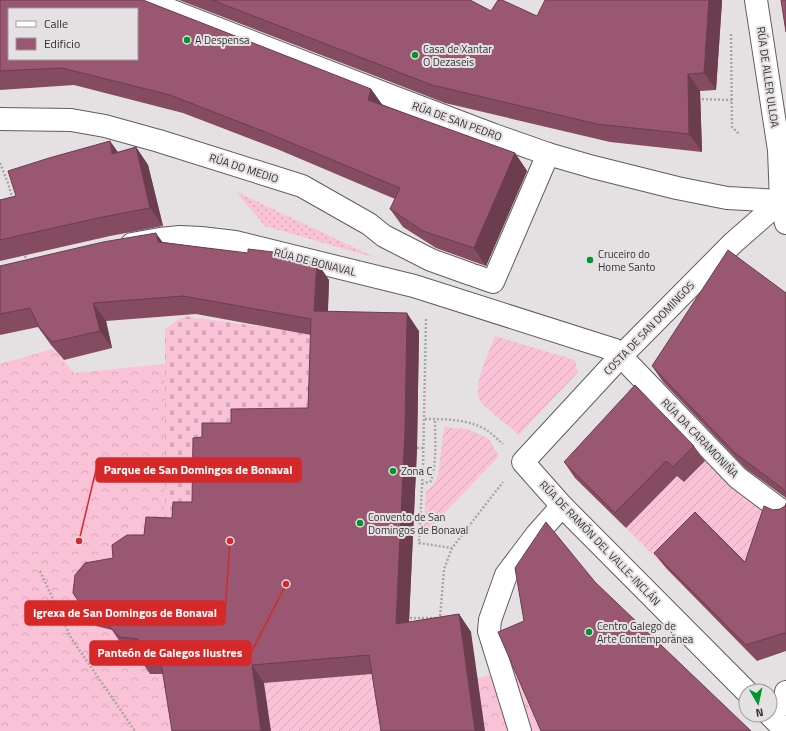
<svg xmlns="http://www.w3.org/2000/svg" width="786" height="731" font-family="'Titillium Web',sans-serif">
	<defs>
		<pattern id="grass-dots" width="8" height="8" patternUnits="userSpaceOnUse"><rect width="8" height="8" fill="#fac2d6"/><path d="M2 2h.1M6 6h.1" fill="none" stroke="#d7a7b8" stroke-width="1.8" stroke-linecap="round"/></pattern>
		<pattern id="forest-crowns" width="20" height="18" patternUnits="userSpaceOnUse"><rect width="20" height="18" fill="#fac2d6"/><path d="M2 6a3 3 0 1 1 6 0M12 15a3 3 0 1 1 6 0" fill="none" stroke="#d7a7b8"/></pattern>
		<pattern id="cemetery-stones" width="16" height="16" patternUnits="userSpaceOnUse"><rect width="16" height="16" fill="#fac2d6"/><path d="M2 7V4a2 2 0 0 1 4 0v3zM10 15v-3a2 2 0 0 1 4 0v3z" fill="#d7a7b8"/></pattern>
		<pattern id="garden-furrows" width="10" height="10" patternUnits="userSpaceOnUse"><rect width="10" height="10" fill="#fac2d6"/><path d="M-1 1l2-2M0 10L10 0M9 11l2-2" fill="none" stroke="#d7a7b8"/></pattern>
	</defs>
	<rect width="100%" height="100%" fill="#e5e1e3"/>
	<path fill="url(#grass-dots)" d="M235 191 376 258 265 226Z"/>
	<g fill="url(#forest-crowns)">
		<path d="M53 349 74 373 165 364V519L113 630 143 656 173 674 182 731H0V364Z"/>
		<path d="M523 669 549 731H483L475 678Z"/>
	</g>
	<path fill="url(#cemetery-stones)" d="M184 316 292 331 324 332 321 426 205 520H165V329Z"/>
	<g fill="url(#garden-furrows)">
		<path d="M495 336 575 360 578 372 519 435C508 425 490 413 481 402 470 389 490 351 495 336Z"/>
		<path d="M444 427 467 429 489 439 499 456 435 523 428 536 423 535 426 491 433 485 438 476Z"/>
		<path d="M705 460 732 484 778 515 756 578 707 528 666 568 626 528 677 476 684 482Z"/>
		<path d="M382 673 391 731H271L264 683Z"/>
	</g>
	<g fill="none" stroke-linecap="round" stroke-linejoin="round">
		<g stroke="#605d5e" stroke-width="24">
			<g id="minor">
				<path d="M144 0 391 96 494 135 548 154 593 167 677 188 727 198 781 201"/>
				<path d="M756 0 779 150 781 201 786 223"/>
				<path d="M0 119 71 120 105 126 159 141 302 186 369 224 384 236 431 260 470 274"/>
				<path d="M132 244 160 239 180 237 201 238 235 242 414 286 615 350 738 478 786 514"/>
				<path d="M476 276 493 282 548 154"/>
				<path d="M746 691 562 506 523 462 621 356 733 243 781 201"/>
				<path d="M786 692 785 700 786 704"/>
				<path d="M770 715 786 731"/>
				<path d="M520 731 489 631 490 620 506 575 537 534 562 506"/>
			</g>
		</g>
		<g stroke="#a9a6a7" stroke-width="2.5" stroke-dasharray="2 2" stroke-linecap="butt">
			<path d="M731 34 732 127 740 135"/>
			<path d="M698 99 732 100"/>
			<path d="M0 163 8 183 13 200"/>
			<path d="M24 252 26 259"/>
			<path d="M426 319 423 466 419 543 452 548"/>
			<path d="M425 419C444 419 465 419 483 428 491 432 497 439 503 444"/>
			<path d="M417 448H424"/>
			<path d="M422 484 431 481C437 461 435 440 435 419"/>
			<path d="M40 571 71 638 135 731"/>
			<path d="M410 618H437"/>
			<path d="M442 618H440L444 569 452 548 503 482"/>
		</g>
		<use href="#minor" stroke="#fff" stroke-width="22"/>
	</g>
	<g fill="#844b61">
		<path d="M0 0 371 89 383 106 515 153 527 171 486 266 436 248 403 227 390 209 395 199 277 149 183 113 74 85 0 90Z"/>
		<path d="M179 0H470L491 11 537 16 722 2 716 90 700 91 702 152 610 142 445 103Z"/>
		<path d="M136 147 148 165 163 226 110 236 0 261V200L16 196 118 152Z"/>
		<path d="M163 242 286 259 329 280 328 311 419 331 417 448 409 622 459 614 471 632 372 674 264 683 163 674H150L138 656 132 655 122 645 112 630 96 626 73 593 113 558 144 535 172 518 192 502 202 437 231 423 308 408 311 335 196 314 106 321 112 348 64 360 51 345 38 327 0 335V266Z"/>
		<path d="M786 293V498L746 469 663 382 652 366Z"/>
		<path d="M694 446 705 461 684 482 677 476 626 528 575 478 564 462Z"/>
		<path d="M786 503V651L757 661 666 568 654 553 745 562 773 510 780 509 785 506Z"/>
	</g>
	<g fill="#6b3d4f">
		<path d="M709 0H722L716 90 704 73Z"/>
		<path d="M688 74 700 91 702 152 689 134Z"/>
		<path d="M371 89 384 107 368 100Z"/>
		<path d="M110 141 123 159 112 154Z"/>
		<path d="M136 147 148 165 163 226 150 208Z"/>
		<path d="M515 153 527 171 486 266 474 248Z"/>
		<path d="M156 233 169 251 158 242Z"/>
		<path d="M282 253 295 271 282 258Z"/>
		<path d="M317 262 329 280 327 329 314 311Z"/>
		<path d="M93 303 106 321 112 348 100 331Z"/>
		<path d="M407 313 419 331 417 448 408 642 396 624Z"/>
		<path d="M459 614 471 632 485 731H475Z"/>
		<path d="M252 665 264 683 271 731H261Z"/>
	</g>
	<g fill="#995771" stroke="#6b3d4f" fill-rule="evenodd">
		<path d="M0 0H143L371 89 368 100 515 153 474 248 423 231 390 209 400 188 265 132 170 95 62 68 0 71ZM9 9H137V59H9Z"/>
		<path d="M212 0H470L491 11 498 0H502L537 16 545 0H709L704 73 688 74 689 134 597 124 432 85Z"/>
		<path d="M781 0H786V32Z"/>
		<path d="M110 141 112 154 136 147 150 208 98 218 0 240V200L16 196 8 171 49 158Z"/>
		<path d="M156 233 158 242 248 253V249L282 253V258L317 262 314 311 407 313 405 430 396 624 459 614 475 731H381L369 655 252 665 261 731H172L160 656H138V639L120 637 110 627 109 615 83 608 73 593 75 575 85 563 113 558 112 545 127 535H144L146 517 172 518 173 502H192L193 438 202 437V423H231V409L308 408 311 319 183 296 93 303 100 331 52 342 39 327 30 308 0 314V266L103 242Z"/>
		<path d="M728 250 786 293V493L782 488 735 453 652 366Z"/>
		<path d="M635 385 694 446 673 467 666 461 615 513 564 462Z"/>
		<path d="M786 503V634L784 633 746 645 654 553 695 512 745 562 764 506 773 510 780 509 785 506Z"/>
		<path d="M546 522 595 582 751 731H541L498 632 524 621 515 568Z"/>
	</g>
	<g fill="#00962e" stroke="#e5e1e3" stroke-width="1.5">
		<circle cx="187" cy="40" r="4"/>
		<circle cx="415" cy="55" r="4"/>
		<circle cx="590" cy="260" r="4"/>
		<circle cx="393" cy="471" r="4"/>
		<circle cx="360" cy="523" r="4"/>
		<circle cx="589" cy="632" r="4"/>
	</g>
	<g text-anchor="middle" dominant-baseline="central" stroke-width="4" stroke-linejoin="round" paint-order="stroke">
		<g font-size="11" fill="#333232" stroke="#e5e1e3" text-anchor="start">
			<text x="195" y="40">A Despensa</text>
			<text x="423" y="49">Casa de Xantar<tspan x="423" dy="13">O Dezaseis</tspan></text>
			<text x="598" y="254">Cruceiro do<tspan x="598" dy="13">Home Santo</tspan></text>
			<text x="401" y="471">Zona C</text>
			<text x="368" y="517">Convento de San<tspan x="368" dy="13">Domingos de Bonaval</tspan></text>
			<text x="597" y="626">Centro Galego de<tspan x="597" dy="13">Arte Contemporánea</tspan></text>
		</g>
		<g font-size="11" fill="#333232" stroke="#e5e1e3">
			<text transform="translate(768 77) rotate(82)">RÚA DE ALLER ULLOA</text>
			<text transform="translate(457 121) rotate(20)">RÚA DE SAN PEDRO</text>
			<text transform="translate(244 168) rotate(18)">RÚA DO MEDIO</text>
			<text transform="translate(315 262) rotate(14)">RÚA DE BONAVAL</text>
			<text transform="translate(649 328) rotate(-46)">COSTA DE SAN DOMINGOS</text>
			<text transform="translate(700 438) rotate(46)">RÚA DA CARAMONIÑA</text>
			<text transform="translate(600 543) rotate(46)">RÚA DE RAMÓN DEL VALLE-INCLÁN</text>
		</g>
	</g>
	<path fill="none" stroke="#d62828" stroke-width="1.5" d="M79 541L96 470M230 541L225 613M286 584L251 653"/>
	<g fill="#d62828" stroke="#e5e1e3" stroke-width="1.5">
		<circle cx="79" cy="541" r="4"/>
		<circle cx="230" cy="541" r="4"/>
		<circle cx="286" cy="584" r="4"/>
	</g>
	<g fill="#d62828" stroke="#d62828" stroke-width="1.5">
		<rect x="96" y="458" width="205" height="24" rx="4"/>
		<rect x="25" y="601" width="200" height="24" rx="4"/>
		<rect x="90" y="641" width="161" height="24" rx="4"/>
	</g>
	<g font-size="12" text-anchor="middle" font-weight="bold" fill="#fff">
		<text x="198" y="474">Parque de San Domingos de Bonaval</text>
		<text x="125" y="617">Igrexa de San Domingos de Bonaval</text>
		<text x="170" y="657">Panteón de Galegos Ilustres</text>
	</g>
	<rect x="8" y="8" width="130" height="52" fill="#e5e1e3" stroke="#9e9b9c"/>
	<rect x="16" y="21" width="20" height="6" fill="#ffffff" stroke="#9e9b9c"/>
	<text x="44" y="28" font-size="12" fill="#333232">Calle</text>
	<rect x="16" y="38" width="20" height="12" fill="#995771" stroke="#9e9b9c"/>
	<text x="44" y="48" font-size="12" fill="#333232">Edificio</text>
	<g transform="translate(758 703) rotate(171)"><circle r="19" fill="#e5e1e3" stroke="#9e9b9c"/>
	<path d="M0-3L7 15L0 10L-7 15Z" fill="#00962e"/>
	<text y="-6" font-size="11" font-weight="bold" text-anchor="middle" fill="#333232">N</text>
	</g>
</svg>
